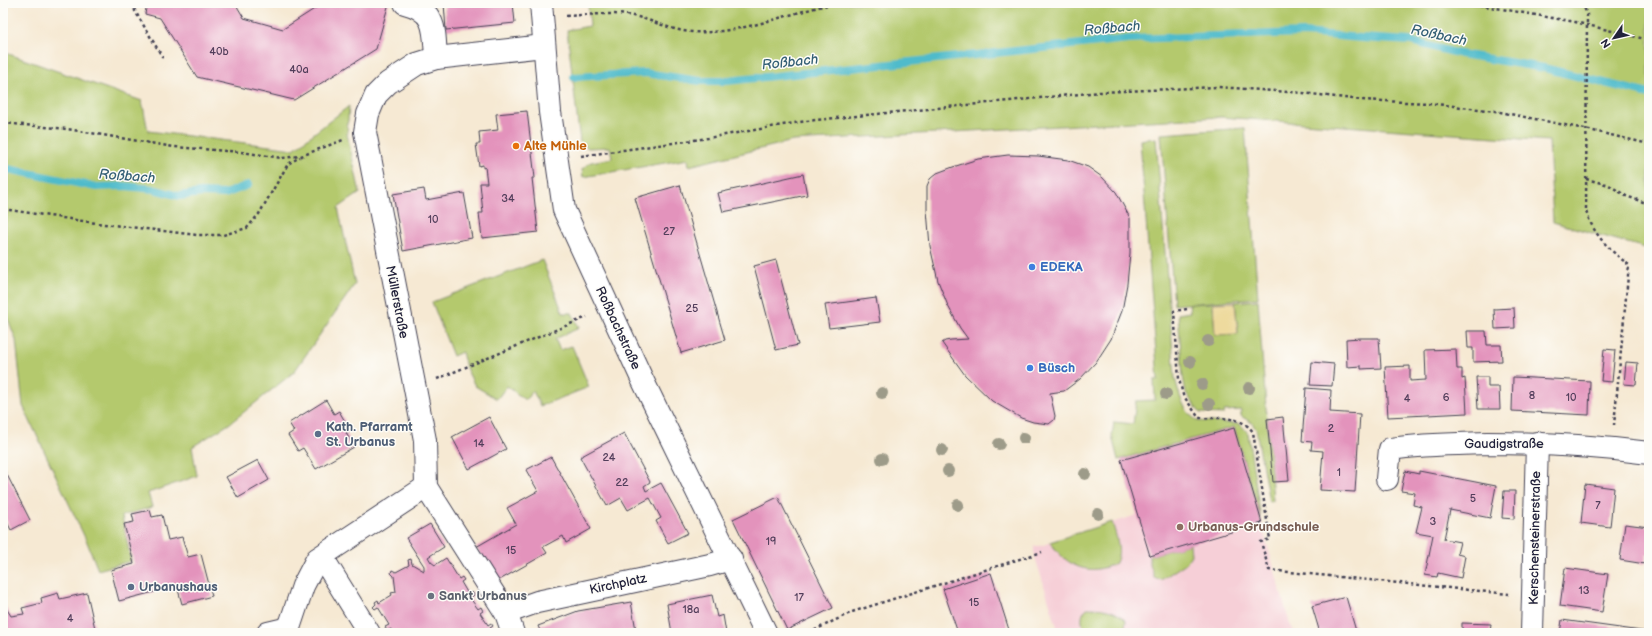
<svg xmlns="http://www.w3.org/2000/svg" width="1652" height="636" font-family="'Balsamiq Sans',sans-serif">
	<rect width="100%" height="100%" fill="#fdfcf7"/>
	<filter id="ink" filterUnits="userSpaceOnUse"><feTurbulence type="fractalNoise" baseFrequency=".025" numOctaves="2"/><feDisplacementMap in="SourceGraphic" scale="8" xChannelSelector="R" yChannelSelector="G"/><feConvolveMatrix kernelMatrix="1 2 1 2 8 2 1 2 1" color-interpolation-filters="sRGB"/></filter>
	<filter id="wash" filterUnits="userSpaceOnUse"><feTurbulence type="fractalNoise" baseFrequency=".012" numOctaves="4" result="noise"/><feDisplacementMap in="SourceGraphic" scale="16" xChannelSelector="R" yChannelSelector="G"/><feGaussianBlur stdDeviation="0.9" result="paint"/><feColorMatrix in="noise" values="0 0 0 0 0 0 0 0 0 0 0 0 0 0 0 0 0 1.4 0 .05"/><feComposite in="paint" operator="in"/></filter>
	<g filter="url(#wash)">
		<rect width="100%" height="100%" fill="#f6e9d3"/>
		<path fill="#f6cfd7" d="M1234 428 1290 624 1295 633H1059L1034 554V546H1040L1137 515 1121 460Z"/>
		<g fill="#b4c96d" stroke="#6b7654">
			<path d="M611 3H1636L1649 6V249L1553 222 1549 141 1221 117 793 141 689 166 688 159 583 177 582 169 591 162 612 158 610 147 588 148 580 142 567 30 590 26 588 5Z"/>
			<path d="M3 52 142 101 148 131 294 149 349 106 347 134 360 193 338 208 355 284 294 372 229 424 192 447 197 476 148 493 152 507 122 516 131 561 98 570 87 542 23 406 16 340 3 306Z"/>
			<path d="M1245 128 1258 298 1174 305 1161 134Z"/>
			<path d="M1156 138 1175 378C1179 393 1183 413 1198 421L1240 424 1248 433 1261 520 1234 427 1118 460 1112 436 1114 422 1133 424 1136 401 1155 400 1154 380H1158L1140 140Z"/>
			<path d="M542 260 563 313H572L579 328 555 339 560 350 572 346 589 387 540 406 533 391 525 400 507 386 497 399 475 386 466 368 462 352 453 356 432 302Z"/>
			<path d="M1258 300 1273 501 1269 502 1256 429 1252 423 1241 416V410L1224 411V414L1200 413 1186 393 1183 377 1178 314 1190 312 1189 304 1213 303 1215 335 1238 333 1235 302Z"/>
			<path d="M1112 522C1116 536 1122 549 1116 563 1089 577 1067 567 1050 542Z"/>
			<path d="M1190 544 1191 555 1186 563 1161 580 1154 577 1150 565V556Z"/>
			<path d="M1087 608C1101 608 1116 609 1126 621L1124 633H1085C1082 623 1079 616 1087 608Z"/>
		</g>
		<path fill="#eeda9e" stroke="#887e6c" d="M1235 302 1238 334 1215 335 1213 303Z"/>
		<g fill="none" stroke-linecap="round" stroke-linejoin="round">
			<g stroke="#4fbbcb" stroke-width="8">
				<path d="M574 77 645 73 700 81H727L1129 39 1304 33 1361 38 1410 41 1460 54 1544 68 1649 94"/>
				<path d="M3 168 96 187 125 186 153 189 179 196 201 193 225 194 248 185"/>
			</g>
		</g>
		<g id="blocks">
			<g fill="#e393bc">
				<path d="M147 3H235L244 18 283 29 319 6V3H389L376 49 294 100 197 77 160 18 145 14Z"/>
				<path d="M444 3H513L515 23 446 30Z"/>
				<path d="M527 111 535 178H532L538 232 482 238 479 213H483L480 183H487L485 167 483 168V165L479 166 476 144H480L479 132 498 130 496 114Z"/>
				<path d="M1008 155 1038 156 1068 160 1088 167 1102 177 1116 192 1130 218V253L1127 284 1122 311 1111 339 1096 362 1080 379 1064 391 1050 393 1055 416 1054 420 1049 424 1033 422 1021 418 992 401 965 375 942 343 945 341 951 340 968 339 960 328 948 306 938 281 930 246 927 210V186L930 179 937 173 953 167 978 159Z"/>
				<path d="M803 174 807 195 723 212 718 193Z"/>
				<path d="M680 185 725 340 681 353 635 198Z"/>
				<path d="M424 189 426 200 464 193 472 238 403 251 393 194Z"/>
				<path d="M776 260 798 345 776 350 754 266Z"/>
				<path d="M876 298 880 322 829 328 825 305Z"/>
				<path d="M1514 308 1515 328 1495 329 1494 309Z"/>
				<path d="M1467 331H1486L1487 345H1501L1502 361 1473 362V348H1468Z"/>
				<path d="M1360 338H1379L1381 368 1361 369V366L1347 367 1346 339Z"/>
				<path d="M1456 349 1457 369H1462V379L1465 378 1467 413 1388 417 1385 367 1410 366V381L1426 380 1425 350Z"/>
				<path d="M1604 349 1615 350 1612 382 1601 381Z"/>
				<path d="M1312 362 1334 364 1332 386 1310 385Z"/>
				<path d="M1626 362 1638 363 1636 385 1624 384Z"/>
				<path d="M1476 377H1488V387H1499L1500 409H1478Z"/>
				<path d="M1513 377 1590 381 1589 415 1512 411Z"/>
				<path d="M1306 388 1331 390 1330 412 1360 414 1355 492 1320 490 1323 451 1311 450 1312 442 1302 441Z"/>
				<path d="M326 400 334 414 339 411 350 430 346 433 354 447 316 469 303 448 298 451 288 435 294 431 289 423Z"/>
				<path d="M489 417 506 449 469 469 452 437Z"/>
				<path d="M1283 417 1289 481 1273 482 1267 419Z"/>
				<path d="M1234 428 1262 523 1150 556 1121 460Z"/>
				<path d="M624 433 650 482 644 486 646 491 661 483 688 533 668 543 656 521 661 518 650 498 628 510 621 498 607 506 580 457Z"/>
				<path d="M551 457 591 529 566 543 563 536 543 547 547 553 496 582 476 547 516 524 507 508 538 491 526 470Z"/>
				<path d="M258 460 269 480 238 498 226 477Z"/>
				<path d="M3 467 30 520 11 530 3 514Z"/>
				<path d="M1405 471 1419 474V471L1496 486 1490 518 1450 510 1444 539 1460 542 1457 554 1465 556 1461 578 1438 573 1437 577 1425 575 1433 535 1416 532 1422 507 1413 505 1415 493 1401 491Z"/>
				<path d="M1585 484 1614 488 1610 527 1581 523Z"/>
				<path d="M1504 491H1515L1514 519 1502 518Z"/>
				<path d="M778 497 833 608 787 630 733 519Z"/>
				<path d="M150 510 152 517 162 515 168 540 182 537 188 557 201 554 212 596 182 604 177 586 119 601 111 570 134 564 124 524 134 522 132 514Z"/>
				<path d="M430 524 444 547 428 557 431 562 435 565 446 558 459 579 462 577 464 580 461 582 468 594 472 592 474 595 470 598 478 609 481 607 483 611 480 613 488 625 491 623 493 626 490 628 493 633H394L391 629 387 631 385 627 389 625 378 607 375 609 373 607 376 604 375 602 378 600 379 603 392 595 391 593 396 592 394 576 391 573 392 570 396 572 409 565 408 560 411 559 412 564 424 571V566L406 538Z"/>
				<path d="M1625 524 1649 527V554H1646L1645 564 1620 560Z"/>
				<path d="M1565 568 1608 574 1602 612 1560 606Z"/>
				<path d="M991 573 1010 633H958L943 589Z"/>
				<path d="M58 593 60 599 87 593 96 633H3V603L11 616 24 614 22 608 42 603 41 598Z"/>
				<path d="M712 595 717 617 723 615 726 633H672L667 604Z"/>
				<path d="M1346 597 1356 631 1351 633H1320L1312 606Z"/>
				<path d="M631 602 636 630 619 633H541L538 626 578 611Z"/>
				<path d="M1562 620 1649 632V633H1560Z"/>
				<path d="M1462 623 1491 624 1490 633H1462Z"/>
			</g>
		</g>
	</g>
	<g filter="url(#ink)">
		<use href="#blocks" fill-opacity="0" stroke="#424052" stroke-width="1"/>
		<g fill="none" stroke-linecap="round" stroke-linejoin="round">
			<g stroke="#424052" stroke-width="24">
				<g id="minor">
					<path d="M405 3C437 11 434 31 436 58"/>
					<path d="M541 3 550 112 564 210 642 379 766 633"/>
					<path d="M1387 479 1390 449C1423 444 1454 444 1487 443 1542 443 1595 446 1649 453"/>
					<path d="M322 557 369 633"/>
					<path d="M506 613 537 602 710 565 731 559"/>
					<path d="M289 628 303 586 317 559 426 487"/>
					<path d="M268 633 289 628"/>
					<path d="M513 633 506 613 426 487 425 440 365 132 368 114 376 95 388 83 417 64 436 58 544 46"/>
					<path d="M1532 633 1537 443"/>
				</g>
			</g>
			<g stroke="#424052" stroke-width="2.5" stroke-dasharray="3 3" stroke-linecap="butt">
				<path d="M134 3 135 11 163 58"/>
				<path d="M1468 3 1575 22 1649 40"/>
				<path d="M1582 3 1587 14 1586 211C1593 234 1609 250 1629 265L1614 425"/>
				<path d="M566 16C587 15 612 12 633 16 653 20 672 31 692 32 742 35 789 12 837 3"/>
				<path d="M3 123 67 129 174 147 241 152 282 158 301 156 343 140"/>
				<path d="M581 156 708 138 806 121 1100 92 1218 87 1303 93 1361 100 1428 103 1495 111 1585 129 1649 144"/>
				<path d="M1586 179 1609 185 1626 196 1649 204"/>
				<path d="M3 209 96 223 197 235H223L247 228 259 214 288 164 300 157"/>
				<path d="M1187 309 1174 311 1179 379 1183 395 1199 418C1219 419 1240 414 1253 432L1270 539 1261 542 1269 570 1509 594"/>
				<path d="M437 379 587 317"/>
				<path d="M809 633 852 612 1042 552"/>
			</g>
			<use href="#minor" stroke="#fff" stroke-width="22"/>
		</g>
		<g fill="#9d9b89">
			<circle cx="1208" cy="341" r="6"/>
			<circle cx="1190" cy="362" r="6"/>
			<circle cx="1202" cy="384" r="6"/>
			<circle cx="1249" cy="388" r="6"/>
			<circle cx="882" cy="393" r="6"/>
			<circle cx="1166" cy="394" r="6"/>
			<circle cx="1209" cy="404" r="6"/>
			<circle cx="1024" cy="438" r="6"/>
			<circle cx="999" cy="444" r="6"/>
			<circle cx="942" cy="450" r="6"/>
			<circle cx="882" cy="459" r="6"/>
			<circle cx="948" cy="471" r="6"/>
			<circle cx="1085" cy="474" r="6"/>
			<circle cx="958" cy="505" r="6"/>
			<circle cx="1098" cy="514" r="6"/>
		</g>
	</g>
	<circle fill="#e8710a" stroke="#fdfcf7" stroke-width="1.5" cx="516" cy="146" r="4"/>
	<g fill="#3f7fe0" stroke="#fdfcf7" stroke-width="1.5">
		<circle cx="1032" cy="267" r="4"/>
		<circle cx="1030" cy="368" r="4"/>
	</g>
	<g fill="#5c6f8a" stroke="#fdfcf7" stroke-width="1.5">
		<circle cx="318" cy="434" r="4"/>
		<circle cx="131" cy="587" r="4"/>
	</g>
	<circle fill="#8d6e63" stroke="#fdfcf7" stroke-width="1.5" cx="1180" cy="527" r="4"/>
	<circle fill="#6b7280" stroke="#fdfcf7" stroke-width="1.5" cx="431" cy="596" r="4"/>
	<g text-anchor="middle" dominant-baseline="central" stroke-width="3" stroke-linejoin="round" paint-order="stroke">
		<g font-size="11" fill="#523e5b">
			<text x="219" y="51">40b</text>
			<text x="299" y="69">40a</text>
			<text x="508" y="198">34</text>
			<text x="433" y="219">10</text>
			<text x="669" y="231">27</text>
			<text x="692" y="308">25</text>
			<text x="1532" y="395">8</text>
			<text x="1446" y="397">6</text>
			<text x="1571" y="397">10</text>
			<text x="1407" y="398">4</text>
			<text x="1331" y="428">2</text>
			<text x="479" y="443">14</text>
			<text x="609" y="457">24</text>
			<text x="1339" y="472">1</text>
			<text x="622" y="482">22</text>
			<text x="1473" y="498">5</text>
			<text x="1598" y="505">7</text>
			<text x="1433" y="521">3</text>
			<text x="771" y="541">19</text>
			<text x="511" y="550">15</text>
			<text x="1584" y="590">13</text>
			<text x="799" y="597">17</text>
			<text x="974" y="602">15</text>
			<text x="691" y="609">18a</text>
			<text x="70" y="618">4</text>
		</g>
		<g font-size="13" font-weight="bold" fill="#c56008" stroke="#fdfcf7" text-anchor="start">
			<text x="524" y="146">Alte Mühle</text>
		</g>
		<g font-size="13" font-weight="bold" fill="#366cbe" stroke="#fdfcf7" text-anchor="start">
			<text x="1040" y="267">EDEKA</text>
			<text x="1038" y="368">Büsch</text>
		</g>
		<g font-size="13" fill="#22223b" stroke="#fdfcf7">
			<text transform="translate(397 302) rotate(79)">Müllerstraße</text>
			<text transform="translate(618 328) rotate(65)">Roßbachstraße</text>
			<text x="1504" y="444">Gaudigstraße</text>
			<text transform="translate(1535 538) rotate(-89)">Kerschensteinerstraße</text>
			<text transform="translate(618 584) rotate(-12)">Kirchplatz</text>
		</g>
		<g font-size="13" font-weight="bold" fill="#4e5e75" stroke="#fdfcf7" text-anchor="start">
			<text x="326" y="427">Kath. Pfarramt<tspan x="326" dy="15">St. Urbanus</tspan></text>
			<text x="139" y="587">Urbanushaus</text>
		</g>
		<g font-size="13" font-weight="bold" fill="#785e54" stroke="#fdfcf7" text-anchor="start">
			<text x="1188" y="527">Urbanus-Grundschule</text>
		</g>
		<g font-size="13" font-weight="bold" fill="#5b616d" stroke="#fdfcf7" text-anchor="start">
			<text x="439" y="596">Sankt Urbanus</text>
		</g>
		<g font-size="14" font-style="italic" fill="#345f75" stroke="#fdfcf7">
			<text transform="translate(1112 28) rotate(-5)">Roßbach</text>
			<text transform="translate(1439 35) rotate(12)">Roßbach</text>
			<text transform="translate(790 62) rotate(-6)">Roßbach</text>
			<text transform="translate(127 176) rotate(4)">Roßbach</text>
		</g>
	</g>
	<rect width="1652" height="636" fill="none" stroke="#fdfcf7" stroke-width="16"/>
	<g transform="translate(1614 38) rotate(236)" stroke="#fdfcf7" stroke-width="3" paint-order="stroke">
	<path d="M0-3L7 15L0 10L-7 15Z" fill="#22223b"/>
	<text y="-6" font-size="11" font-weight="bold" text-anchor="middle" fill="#22223b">N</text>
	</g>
</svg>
